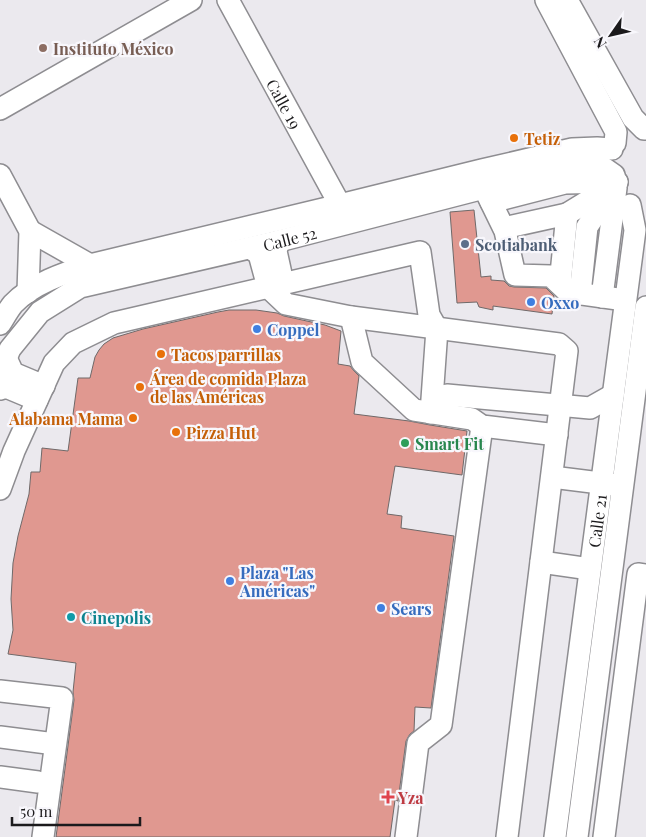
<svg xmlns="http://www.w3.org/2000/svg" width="646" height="837" font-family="'Playfair Display',serif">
	<rect width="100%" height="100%" fill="#ebe9ee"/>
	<g fill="#e09890" stroke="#6f6969">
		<path d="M474 210 481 277 491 276V280L504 281 509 286 514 287 546 288 554 296 552 314 493 306V310L479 307 477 302 457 303 450 212Z"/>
		<path d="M229 310H256L277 313 284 316 325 325 341 331 338 364 350 366 354 371 359 376 354 414 409 421 430 425 467 431 462 475 395 466 387 514 402 516 401 528 454 536 431 708 415 707 414 731 410 734 406 741 398 801 395 800 390 837H56L74 700 73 692 76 663 8 654 13 630 11 599 13 563 18 536 29 494 31 472H40L42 448 68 451 78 378H90L95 357 99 350 104 344 113 338 143 329 218 312Z"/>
	</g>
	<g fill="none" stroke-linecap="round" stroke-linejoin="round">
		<g stroke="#8e8d91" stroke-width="24">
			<g id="minor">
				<path id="s1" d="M228 0 340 205"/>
				<path d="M546 0 616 132 615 143"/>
				<path d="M567 0 633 118 644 129H646"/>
				<path d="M0 109 191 0"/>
				<path d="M0 175 30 231 28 292"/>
				<path d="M482 175 484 188 505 231 515 275 551 276 568 292 625 300"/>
				<path d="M491 202 565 183 617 182"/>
				<path d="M567 214 611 187"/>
				<path d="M504 228 567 214 560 284"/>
				<path d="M30 231 90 265"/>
				<path d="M279 241 276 251 283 283"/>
				<path d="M250 248 259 254 268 287 286 304 351 317 559 344 567 351 507 837"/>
				<path d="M580 294 587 227 617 182"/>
				<path d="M602 297 616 188"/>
				<path d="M351 317 362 362 414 410 472 419 482 426 557 435"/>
				<path d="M0 324C4 318 8 310 13 304 32 284 64 273 90 265L340 205 482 170 572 149 597 148 612 149"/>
				<path d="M6 358 13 373 44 386"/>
				<path id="s2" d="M0 373 10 349 40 312 80 287 279 241 484 188 561 167 604 168 614 175"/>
				<path d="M0 389 6 387 37 400"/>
				<path d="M447 395 590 408 613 395"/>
				<path d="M552 477 616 485"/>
				<path d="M0 489 14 451 54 363 73 343 114 323 420 252 429 315 437 329 431 413"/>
				<path d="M541 562 590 569"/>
				<path d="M0 691 62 698 43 837"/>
				<path d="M0 737 55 744"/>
				<path d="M0 777 38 782"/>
				<path d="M406 837 418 743 441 725 482 426"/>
				<path id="s3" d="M555 837 635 230 630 205"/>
				<path d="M577 837 646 307"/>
				<path d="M604 837 638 574 646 575"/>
			</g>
		</g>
		<use href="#minor" stroke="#fff" stroke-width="21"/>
	</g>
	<circle fill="#8d6e63" stroke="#f8f7fc" stroke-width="2" cx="43" cy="48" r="5"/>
	<g fill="#e8710a" stroke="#f8f7fc" stroke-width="2">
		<circle cx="514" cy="138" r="5"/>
		<circle cx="161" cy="354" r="5"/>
		<circle cx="140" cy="387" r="5"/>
		<circle cx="133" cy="418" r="5"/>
		<circle cx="176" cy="432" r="5"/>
	</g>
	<circle fill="#5c6f8a" stroke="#f8f7fc" stroke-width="2" cx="465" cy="244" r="5"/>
	<g fill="#3f7fe0" stroke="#f8f7fc" stroke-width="2">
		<circle cx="531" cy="302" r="5"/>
		<circle cx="257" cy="329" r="5"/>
		<circle cx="230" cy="581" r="5"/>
		<circle cx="381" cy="608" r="5"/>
	</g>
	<circle fill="#2e9e5b" stroke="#f8f7fc" stroke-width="2" cx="405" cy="443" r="5"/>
	<circle fill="#0f9aa8" stroke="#f8f7fc" stroke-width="2" cx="71" cy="617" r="5"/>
	<path fill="#e0444e" stroke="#f8f7fc" stroke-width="2" d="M385.5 789.5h5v5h5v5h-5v5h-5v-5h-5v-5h5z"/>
	<g text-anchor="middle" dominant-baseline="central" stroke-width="4.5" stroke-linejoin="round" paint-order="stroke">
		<g font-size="16" font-weight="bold" fill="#785e54" stroke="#f8f7fc" text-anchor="start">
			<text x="53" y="48">Instituto México</text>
		</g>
		<g font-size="16" fill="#1b1a1c" stroke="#f8f7fc">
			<text stroke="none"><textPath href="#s1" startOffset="118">Calle 19</textPath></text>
			<text stroke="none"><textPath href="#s2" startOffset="336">Calle 52</textPath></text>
			<text stroke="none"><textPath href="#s3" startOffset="319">Calle 21</textPath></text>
		</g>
		<g font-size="16" font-weight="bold" fill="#c56008" stroke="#f8f7fc" text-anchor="start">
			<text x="524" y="138">Tetiz</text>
			<text x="171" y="354">Tacos parrillas</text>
			<text x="150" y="378">Área de comida Plaza<tspan x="150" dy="18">de las Américas</tspan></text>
			<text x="123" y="418" text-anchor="end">Alabama Mama</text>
			<text x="186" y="432">Pizza Hut</text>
		</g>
		<g font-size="16" font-weight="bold" fill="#4e5e75" stroke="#f8f7fc" text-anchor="start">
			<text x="475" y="244">Scotiabank</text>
		</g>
		<g font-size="16" font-weight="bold" fill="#366cbe" stroke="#f8f7fc" text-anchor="start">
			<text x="541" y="302">Oxxo</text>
			<text x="267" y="329">Coppel</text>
			<text x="240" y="572">Plaza "Las<tspan x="240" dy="18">Américas"</tspan></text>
			<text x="391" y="608">Sears</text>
		</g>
		<g font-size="16" font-weight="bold" fill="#27864d" stroke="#f8f7fc" text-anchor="start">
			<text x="415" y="443">Smart Fit</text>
		</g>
		<g font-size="16" font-weight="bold" fill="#0d838f" stroke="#f8f7fc" text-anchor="start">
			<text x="81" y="617">Cinepolis</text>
		</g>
		<g font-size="16" font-weight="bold" fill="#be3a42" stroke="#f8f7fc" text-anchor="start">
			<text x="398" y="797">Yza</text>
		</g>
	</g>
	<g transform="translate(611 35) rotate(236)" stroke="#f8f7fc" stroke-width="4" paint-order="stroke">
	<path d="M0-4L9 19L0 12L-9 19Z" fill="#1b1a1c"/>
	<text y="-8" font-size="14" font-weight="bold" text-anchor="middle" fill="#1b1a1c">N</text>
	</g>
	<path d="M12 817v8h128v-8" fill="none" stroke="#1b1a1c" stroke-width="2.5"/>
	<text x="20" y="817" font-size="15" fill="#1b1a1c" stroke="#f8f7fc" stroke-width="4" paint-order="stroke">50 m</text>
</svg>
